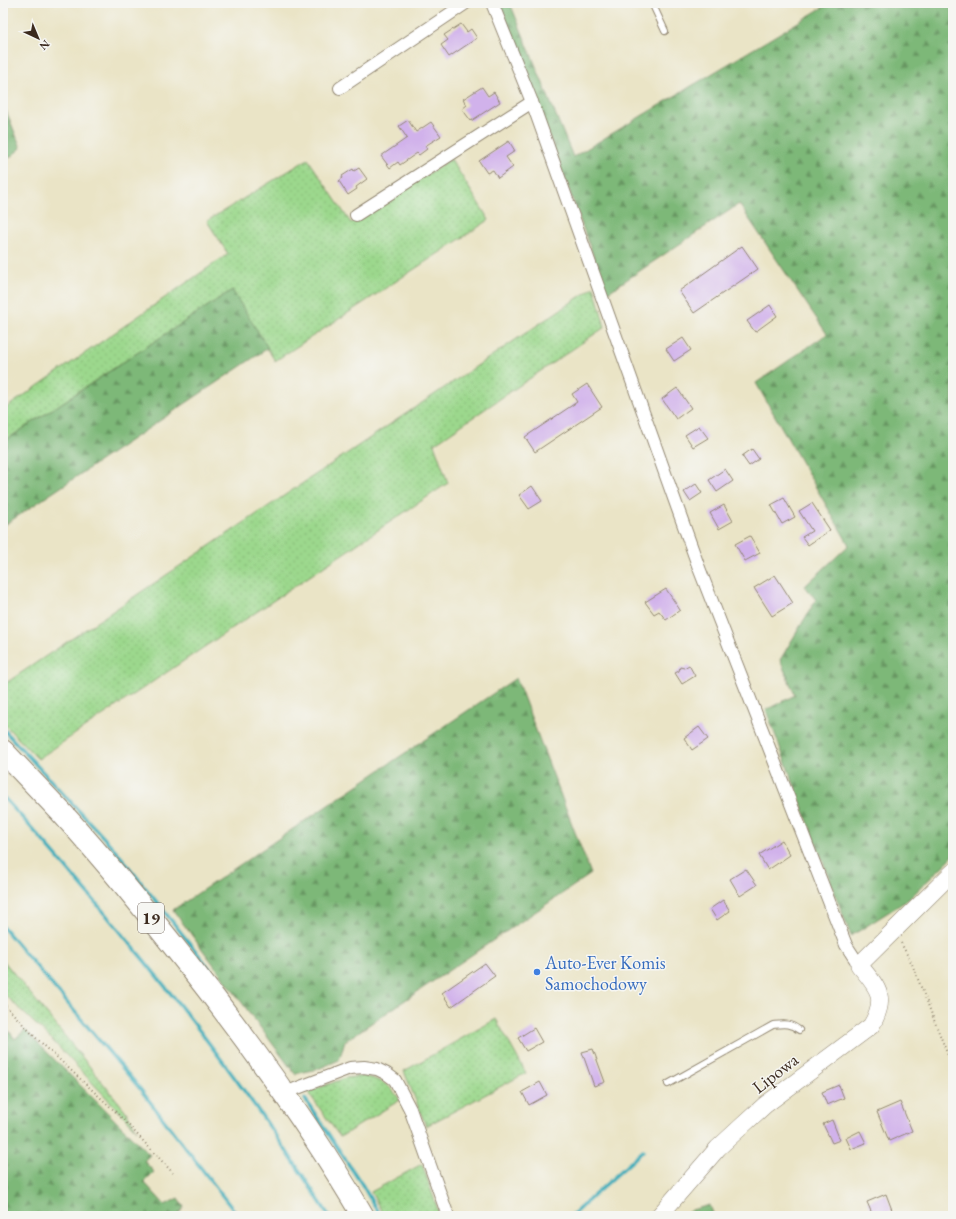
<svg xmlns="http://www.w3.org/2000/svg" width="956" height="1219" font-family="'EB Garamond',serif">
	<defs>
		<pattern id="grass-dots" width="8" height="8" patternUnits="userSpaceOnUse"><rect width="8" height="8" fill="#9cd88d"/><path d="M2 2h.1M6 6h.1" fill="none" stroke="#87ba79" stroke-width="1.8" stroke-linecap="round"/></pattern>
		<pattern id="forest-firs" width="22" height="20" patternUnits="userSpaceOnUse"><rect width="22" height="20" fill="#7db878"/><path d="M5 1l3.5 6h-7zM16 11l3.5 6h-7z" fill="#689662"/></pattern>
	</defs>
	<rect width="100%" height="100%" fill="#f6f6f2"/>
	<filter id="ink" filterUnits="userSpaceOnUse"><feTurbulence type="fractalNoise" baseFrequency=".025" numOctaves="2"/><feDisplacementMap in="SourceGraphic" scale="8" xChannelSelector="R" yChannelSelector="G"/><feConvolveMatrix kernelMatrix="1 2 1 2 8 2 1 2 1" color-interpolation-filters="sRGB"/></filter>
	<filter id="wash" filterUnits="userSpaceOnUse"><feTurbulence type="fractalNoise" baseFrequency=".012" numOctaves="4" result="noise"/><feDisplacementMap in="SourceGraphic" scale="16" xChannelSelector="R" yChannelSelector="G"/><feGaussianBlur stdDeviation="0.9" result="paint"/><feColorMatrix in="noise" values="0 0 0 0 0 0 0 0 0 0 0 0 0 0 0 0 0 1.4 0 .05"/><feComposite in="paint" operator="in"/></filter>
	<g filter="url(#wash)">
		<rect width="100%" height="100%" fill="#eae4c6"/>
		<g fill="url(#grass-dots)" stroke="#6c8156">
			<path d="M308 159 351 223 451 159 489 220 275 361 232 290 3 442V410L228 254 207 221Z"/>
			<path d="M594 287 605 327 434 444 448 483 38 759 3 723V685Z"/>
			<path d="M3 960 125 1110 137 1130 51 1039 3 993Z"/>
			<path d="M496 1019 526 1073 426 1126 404 1071Z"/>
			<path d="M363 1076C383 1081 388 1083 400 1100L340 1137 308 1092 345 1078Z"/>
			<path d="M422 1164 440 1216H384L371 1192Z"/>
		</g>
		<g fill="url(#forest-firs)" stroke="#5c714b">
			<path d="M500 3H510L573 157 830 3H953V856L909 899 851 936 766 710 795 695 780 660 816 600 805 586 849 545 756 383 827 334 739 204 607 293Z"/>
			<path d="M3 103 21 148 3 163Z"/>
			<path d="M232 290 268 348 3 526V442Z"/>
			<path d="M516 678 591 874 345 1041 339 1060 318 1069 295 1074 173 910Z"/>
			<path d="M3 1023 15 1039 25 1030 150 1155 144 1161 154 1172 144 1182 165 1205 178 1198 184 1207 177 1216H3Z"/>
			<path d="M710 1205 714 1216H690L688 1211Z"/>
		</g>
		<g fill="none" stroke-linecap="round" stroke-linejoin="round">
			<g stroke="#3faebb" stroke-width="3.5">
				<path d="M3 729 117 852 210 969"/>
				<path d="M3 797C34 829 62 863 91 897 177 997 258 1104 329 1216"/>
				<path d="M3 927 137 1085 238 1216"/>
				<path d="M305 1099 363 1186 380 1216"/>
				<path d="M571 1216 643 1151"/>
			</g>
		</g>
		<g id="blocks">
			<g fill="#d1b2eb">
				<path d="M461 24 467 32 471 29 477 38 449 57 441 45 448 40 444 35Z"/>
				<path d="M482 87 488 96 494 92 500 102 471 121 462 109 467 105 463 99Z"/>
				<path d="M408 120 416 132 431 122 441 136 425 146 427 149 419 155 417 153 400 165 398 162 390 168 381 156 407 138 399 126Z"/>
				<path d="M509 141 515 151 506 157 513 167 498 178 493 170 487 173 479 161Z"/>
				<path d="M359 168 367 179 356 187 357 189 348 195 339 181 343 178 342 176 353 169 354 171Z"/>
				<path d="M742 246 758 269 694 313 679 291Z"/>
				<path d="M770 305 777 316 755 332 747 321Z"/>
				<path d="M683 338 691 350 674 361 666 349Z"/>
				<path d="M587 384 602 407 535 452 525 437 577 402 572 394Z"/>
				<path d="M677 388 691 408 676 419 662 399Z"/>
				<path d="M699 426 708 438 693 447 685 435Z"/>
				<path d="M752 449 759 459 749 466 742 456Z"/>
				<path d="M725 469 733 481 717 492 709 480Z"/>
				<path d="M696 484 702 493 690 501 684 492Z"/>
				<path d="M532 486 542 501 529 509 519 495Z"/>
				<path d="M784 498 795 517 782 524 771 505Z"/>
				<path d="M812 503 830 530 808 545 802 537 812 531 799 511Z"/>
				<path d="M724 505 733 521 719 529 710 513Z"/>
				<path d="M750 536 760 553 745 561 735 544Z"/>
				<path d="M775 575 793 603 772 616 754 588Z"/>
				<path d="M666 589 680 610 666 620 659 611 654 614 645 602Z"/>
				<path d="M689 665 695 676 682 684 675 673 679 671 680 667 684 668Z"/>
				<path d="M699 727 708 739 692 750 684 738Z"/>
				<path d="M782 840 790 855 768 870 759 855Z"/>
				<path d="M746 869 757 885 740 896 730 879Z"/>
				<path d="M723 900 730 911 717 920 710 909Z"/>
				<path d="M485 963 495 976 451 1007 442 993Z"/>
				<path d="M534 1028 542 1042 526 1051 518 1038Z"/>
				<path d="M593 1049 605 1082 594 1086 582 1052Z"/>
				<path d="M540 1082 547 1095 529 1105 522 1092Z"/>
				<path d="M839 1085 844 1098 827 1105 822 1092Z"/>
				<path d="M900 1102 912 1131 889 1141 877 1112Z"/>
				<path d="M832 1120 840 1140 832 1143 823 1124Z"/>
				<path d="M860 1131 866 1143 851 1149 846 1138Z"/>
				<path d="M886 1194 892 1210 887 1212 888 1216H873L867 1202Z"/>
			</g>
		</g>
	</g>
	<g filter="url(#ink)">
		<use href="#blocks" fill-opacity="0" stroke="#928772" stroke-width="1"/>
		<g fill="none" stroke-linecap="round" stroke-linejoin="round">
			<g stroke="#928772" stroke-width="8">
				<g id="lane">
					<path d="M652 3 665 31"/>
					<path d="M668 1084 773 1025C784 1024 790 1023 799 1030"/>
				</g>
			</g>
			<g stroke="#928772" stroke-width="14">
				<g id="street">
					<path d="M492 3 532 102 699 568 846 945 859 965"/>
					<path d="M340 88 466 3"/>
					<path d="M356 215 532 102"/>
					<path d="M286 1095 295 1089 350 1068 364 1067 377 1069 387 1074 395 1080 410 1109 448 1216"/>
				</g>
			</g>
			<g stroke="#928772" stroke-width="18">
				<path id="secondary" d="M659 1216 718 1148 743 1125 765 1105 871 1026C888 997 878 988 859 965L953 872"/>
			</g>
			<g stroke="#928772" stroke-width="24">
				<path id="highway" d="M3 751C22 771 42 792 61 812 107 862 149 915 191 968 253 1047 312 1129 363 1216"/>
			</g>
			<g stroke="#928772" stroke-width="2" stroke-dasharray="1 3" stroke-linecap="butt">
				<path d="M901 943 912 964 953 1068"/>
				<path d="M3 1003 35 1037 118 1114 173 1173"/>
			</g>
			<use href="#lane" stroke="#fff" stroke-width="6"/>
			<use href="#street" stroke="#fff" stroke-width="12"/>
			<use href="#secondary" stroke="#fff" stroke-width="17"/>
			<use href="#highway" stroke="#fff" stroke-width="22"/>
		</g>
	</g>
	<circle fill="#3f7fe0" stroke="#f6f6f2" stroke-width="1.5" cx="537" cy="972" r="4"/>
	<g text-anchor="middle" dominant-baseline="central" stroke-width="3" stroke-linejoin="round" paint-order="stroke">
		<rect fill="#f6f6f2" stroke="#73675e" stroke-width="1" x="138" y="903" width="26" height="30" rx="3"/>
		<g font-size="17" font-weight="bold" fill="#3b2a1e">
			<text x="151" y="918">19</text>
		</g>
		<g font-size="18" fill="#366cbe" stroke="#f6f6f2" text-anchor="start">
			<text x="545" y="962">Auto-Ever Komis<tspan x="545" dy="21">Samochodowy</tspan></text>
		</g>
		<g font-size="18" fill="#3b2a1e" stroke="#f6f6f2">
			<text transform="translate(775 1073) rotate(-38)">Lipowa</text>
		</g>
	</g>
	<rect width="956" height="1219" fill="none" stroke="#f6f6f2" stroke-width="16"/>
	<g transform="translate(38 38) rotate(136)" stroke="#f6f6f2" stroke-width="3" paint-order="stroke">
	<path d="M0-3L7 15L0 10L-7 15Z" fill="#3b2a1e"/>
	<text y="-6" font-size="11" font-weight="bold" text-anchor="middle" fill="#3b2a1e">N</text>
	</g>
</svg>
